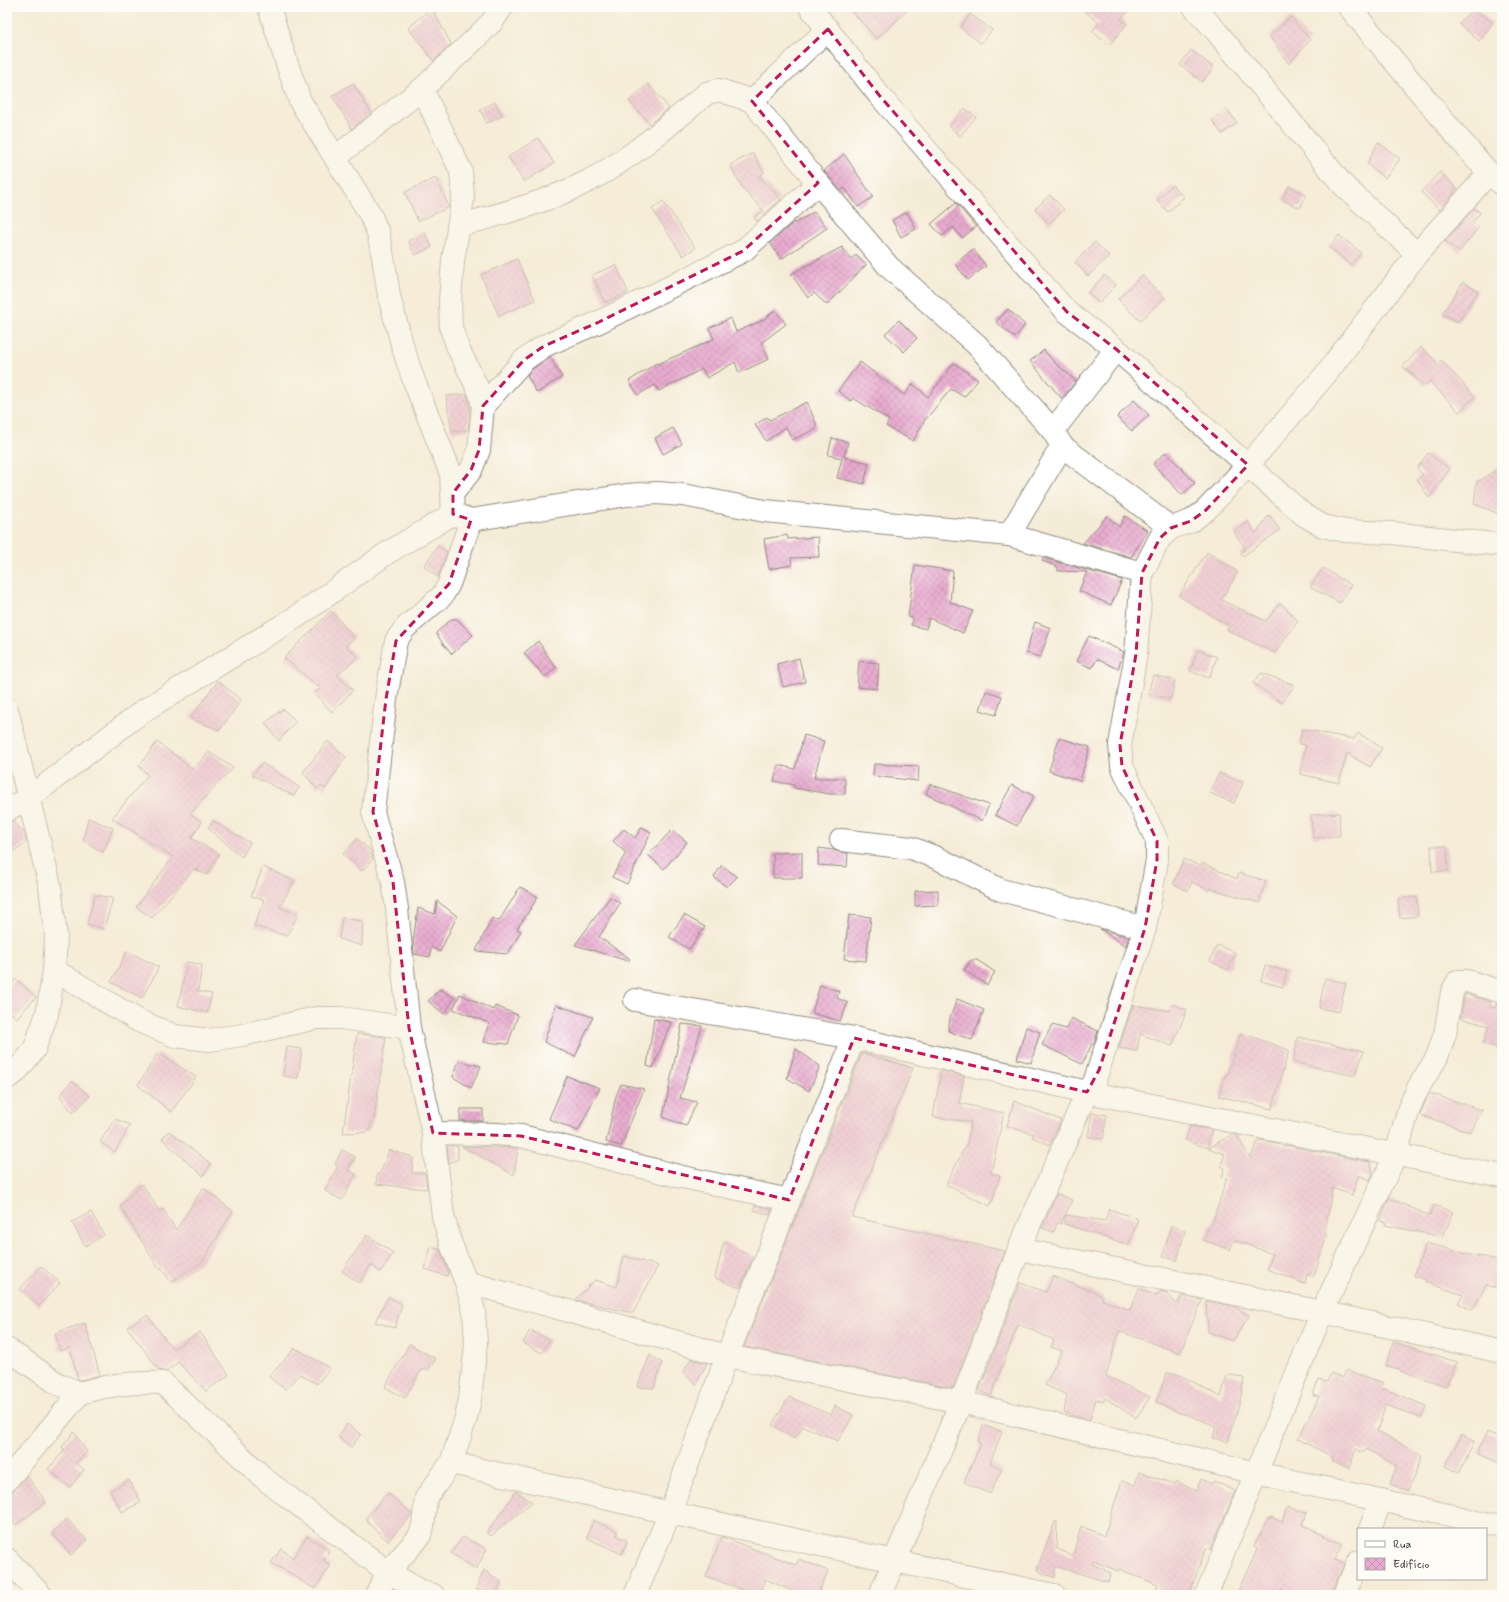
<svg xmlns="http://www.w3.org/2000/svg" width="1509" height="1602" font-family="Mynerve,sans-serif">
	<defs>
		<pattern id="building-cross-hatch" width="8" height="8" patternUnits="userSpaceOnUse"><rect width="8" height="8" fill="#e8abcf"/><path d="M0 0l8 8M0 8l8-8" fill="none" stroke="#c793b2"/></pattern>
	</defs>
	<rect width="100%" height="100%" fill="#fdfcf7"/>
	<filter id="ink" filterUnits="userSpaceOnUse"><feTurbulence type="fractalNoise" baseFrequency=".025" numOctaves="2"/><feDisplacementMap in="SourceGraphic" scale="8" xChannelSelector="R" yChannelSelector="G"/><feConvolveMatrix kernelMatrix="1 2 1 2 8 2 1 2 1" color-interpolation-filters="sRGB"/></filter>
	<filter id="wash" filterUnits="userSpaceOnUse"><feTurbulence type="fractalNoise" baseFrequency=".012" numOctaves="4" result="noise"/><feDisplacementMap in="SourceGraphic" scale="16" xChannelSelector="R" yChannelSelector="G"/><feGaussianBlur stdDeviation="0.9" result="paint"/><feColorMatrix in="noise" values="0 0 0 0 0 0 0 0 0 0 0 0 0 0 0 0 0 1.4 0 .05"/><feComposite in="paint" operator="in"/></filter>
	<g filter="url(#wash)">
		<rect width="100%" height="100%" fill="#f5ecd7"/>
		<g id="blocks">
			<g fill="url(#building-cross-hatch)">
				<path d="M848 7H911L877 39Z"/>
				<path d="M1080 7H1132L1121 19 1127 24 1109 45 1092 31 1099 23Z"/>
				<path d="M1473 7 1493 23 1479 41 1459 24Z"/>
				<path d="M432 8 451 44 434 61 408 28Z"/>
				<path d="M970 14 992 30 981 43 960 28Z"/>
				<path d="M1291 17 1310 40 1289 64 1269 36Z"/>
				<path d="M1191 50 1214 68 1202 82 1180 65Z"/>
				<path d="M353 83 371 113 352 129 332 96Z"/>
				<path d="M648 84 669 108 650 124 629 101Z"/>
				<path d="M495 102 502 116 487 123 480 110Z"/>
				<path d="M965 108 976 117 960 136 949 126Z"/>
				<path d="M1227 109 1237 123 1222 134 1212 120Z"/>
				<path d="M538 138 554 163 524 182 508 157Z"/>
				<path d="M1378 142 1400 159 1385 178 1367 164Z"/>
				<path d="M753 153 764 173 759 176 781 199 757 221 754 217 764 211 742 187 730 165Z"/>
				<path d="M844 154 873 197 858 207 845 188 841 191 824 171Z"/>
				<path d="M1440 172 1457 188 1453 191 1455 193 1440 210 1421 192Z"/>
				<path d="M436 178 449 207 418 221 405 192Z"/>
				<path d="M1172 185 1184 197 1168 212 1157 200Z"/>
				<path d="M1289 186 1306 195 1300 208 1282 200Z"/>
				<path d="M1050 195 1064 210 1049 224 1035 209Z"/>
				<path d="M663 201 695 248 683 256 652 209Z"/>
				<path d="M956 203 976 227 962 238 953 227 942 236 931 224Z"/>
				<path d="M1474 208 1480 213 1472 222 1479 227 1459 252 1445 241Z"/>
				<path d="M814 212 827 228 781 259 770 243 794 222 795 223Z"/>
				<path d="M907 212 916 229 901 237 892 220Z"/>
				<path d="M424 232 432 247 415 255 408 241Z"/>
				<path d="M1339 235 1361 253 1351 265 1329 247Z"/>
				<path d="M1095 242 1109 256 1088 276 1075 262Z"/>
				<path d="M842 247 851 259 856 255 866 265 827 305 814 293 808 298 791 274Z"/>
				<path d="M973 249 986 266 968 280 955 264Z"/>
				<path d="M517 259 535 300 499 316 481 275Z"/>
				<path d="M616 265 628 292 605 303 592 275Z"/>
				<path d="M1104 275 1116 285 1099 303 1088 293Z"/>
				<path d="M1142 275 1164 298 1140 321 1118 299Z"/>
				<path d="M1463 282 1478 291 1458 322 1442 314Z"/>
				<path d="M1008 309 1025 325 1015 338 996 322Z"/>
				<path d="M775 310 786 324 761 343 769 359 739 373 735 362 707 378 702 369 659 391 655 385 638 395 629 381 657 363 658 364 714 339 709 328 731 318 736 332 763 320Z"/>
				<path d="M899 320 917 338 904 352 885 334Z"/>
				<path d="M1421 347 1438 363 1441 360 1475 397 1459 412 1430 381 1425 386 1403 367Z"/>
				<path d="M1044 350 1054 362 1076 381 1062 399 1030 361Z"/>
				<path d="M550 357 562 377 537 393 527 376 532 369Z"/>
				<path d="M860 362 904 395 913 384 928 397 954 363 978 380 964 397 951 389 925 420 913 441 886 426 889 420 853 398 851 401 838 391Z"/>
				<path d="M467 394 470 407 468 430 452 432 446 396Z"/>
				<path d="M1134 400 1149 415 1132 431 1117 417Z"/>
				<path d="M807 402 816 423V429L792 440 786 427 766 441 755 425 767 417 770 420Z"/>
				<path d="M673 428 682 444 663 454 655 438Z"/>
				<path d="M832 438 848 442 844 457 869 463 864 484 837 478 842 458 828 455Z"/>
				<path d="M1166 452 1195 483 1182 495 1153 464Z"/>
				<path d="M1428 453 1450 469 1429 498 1417 479 1423 475 1417 468Z"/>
				<path d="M1502 465V515L1474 504 1477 481 1481 480Z"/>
				<path d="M1269 515 1280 530 1243 556 1240 554 1245 548 1234 532 1248 522 1256 533Z"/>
				<path d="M1107 516 1119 527 1125 516 1148 531 1131 557 1083 543Z"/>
				<path d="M787 535 788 539 818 537 819 557 791 558 792 565 769 569 764 539Z"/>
				<path d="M438 546 447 552 438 577 424 566Z"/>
				<path d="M1207 552 1238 572 1221 600 1266 621 1280 603 1288 610 1298 621 1275 653 1227 630 1229 626 1179 596Z"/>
				<path d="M1043 558 1122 580 1111 605 1079 591 1087 572 1058 571V567L1042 561Z"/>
				<path d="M915 565 953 571 950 602 973 611 963 633 929 618 926 629 911 625 913 618 908 617Z"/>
				<path d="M1323 568 1351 585 1340 603 1310 587Z"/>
				<path d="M331 611 354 637 346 646 358 657 337 675 353 690 332 712 314 693 321 689 284 658Z"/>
				<path d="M451 619H457L473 635 452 654 443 644 436 633Z"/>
				<path d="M1035 622 1051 628 1040 657 1026 653Z"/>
				<path d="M1089 636 1124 652 1118 669 1097 659 1092 668 1076 661Z"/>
				<path d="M538 641 556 668 545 677 524 653Z"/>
				<path d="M1198 650 1217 657 1209 678 1190 671Z"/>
				<path d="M799 658 805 682 783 687 777 664Z"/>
				<path d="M859 661 879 663 877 689 857 687Z"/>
				<path d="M1261 673 1295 685 1282 703 1253 683Z"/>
				<path d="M1153 675 1175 680 1171 699 1148 694Z"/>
				<path d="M218 681 241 700 220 730 190 718Z"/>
				<path d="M986 691 1002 696 996 715 980 710Z"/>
				<path d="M283 709 296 721 279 741 265 723Z"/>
				<path d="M1302 729 1354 739 1358 733 1382 748 1370 767 1347 753 1339 783 1300 774 1306 745 1299 744Z"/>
				<path d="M804 735 824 741 814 778H845V794H830L794 788V785L774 781 778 765 795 769Z"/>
				<path d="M1059 738 1090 747 1080 781 1049 771Z"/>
				<path d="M328 741 346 757 325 789 320 786 317 789 303 772Z"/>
				<path d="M157 742 193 769 209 752 233 768 190 814 202 822 191 838 219 854 207 875 194 869 152 918 136 907 173 857 112 818 148 775 139 766Z"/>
				<path d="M262 763 299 787 294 796 252 775Z"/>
				<path d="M874 764 919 766 918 781 873 776Z"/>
				<path d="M1219 773 1243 783 1234 803 1210 793Z"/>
				<path d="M930 784 989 805 982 821 926 794Z"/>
				<path d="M1012 785 1034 796 1017 826 995 815Z"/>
				<path d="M1339 813 1340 836 1313 838 1311 815Z"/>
				<path d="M88 818 113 828 103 852 83 841Z"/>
				<path d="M13 821 25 834 26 842 7 856V822Z"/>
				<path d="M213 821 250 843 242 857 208 828Z"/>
				<path d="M642 827 651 832 627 884 612 877 626 853 613 841 624 829 635 838Z"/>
				<path d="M672 830 687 842 664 869 648 855Z"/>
				<path d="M357 839 371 851 373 859 362 871 343 854Z"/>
				<path d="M1431 846H1447L1448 871 1432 872Z"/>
				<path d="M819 848 833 850 840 852 848 853 847 867 818 865Z"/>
				<path d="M802 852V878H773V853Z"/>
				<path d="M1184 859 1201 866 1202 863 1237 879 1239 873 1266 881 1259 903 1210 888 1209 890 1192 882 1188 891 1173 884Z"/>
				<path d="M722 865 737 877 727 887 714 877Z"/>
				<path d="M263 867 294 881 280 907 298 915 287 936 254 926 264 900 251 896Z"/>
				<path d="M520 887 538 897 517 929 521 931 508 954 476 951 492 918 499 921Z"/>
				<path d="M938 890V905L915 906V891Z"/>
				<path d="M95 895 113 898 104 929 87 924Z"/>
				<path d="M610 897 620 903 599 937 630 959 628 961 575 945Z"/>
				<path d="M1417 897 1418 916 1400 918 1398 899Z"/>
				<path d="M437 901 457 916 440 952 431 947 430 957 414 954 413 941 418 908 435 914Z"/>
				<path d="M684 915 705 927 689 949 669 937Z"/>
				<path d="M849 915 871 917 866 961 844 959Z"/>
				<path d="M342 918 363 921 362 946 339 939Z"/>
				<path d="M1100 929 1129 937 1126 946Z"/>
				<path d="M1217 945 1236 953 1228 970 1210 961Z"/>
				<path d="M127 951 159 967 142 998 111 982Z"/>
				<path d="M971 960H977L995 972 987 985 964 970Z"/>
				<path d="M187 962 202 965 198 991 212 994 207 1013 178 1006Z"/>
				<path d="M1265 966 1287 971 1283 987 1261 981Z"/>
				<path d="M1325 978 1346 983 1339 1012 1319 1008Z"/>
				<path d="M16 979 36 997 17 1018 7 1009V989Z"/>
				<path d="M820 985 839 991 837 998 848 1003 840 1021 812 1013Z"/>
				<path d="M440 989 455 998 444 1014 428 1001Z"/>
				<path d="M460 994 493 1010 495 1006 518 1015 508 1044 484 1042 489 1023 453 1009Z"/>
				<path d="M1465 994 1491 1002 1490 1007 1495 1008 1497 1003 1502 1004V1049L1483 1044 1489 1026 1460 1018Z"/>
				<path d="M957 999 984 1010 972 1040 948 1031 950 1018Z"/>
				<path d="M1172 1004 1187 1010 1172 1046 1140 1034 1137 1051 1119 1048 1133 1005 1170 1011Z"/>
				<path d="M556 1005 593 1017 575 1057 544 1042Z"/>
				<path d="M1071 1018 1098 1031 1094 1044H1092L1082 1064 1042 1045 1052 1025 1066 1029Z"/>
				<path d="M654 1019 671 1022 653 1068 647 1066Z"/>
				<path d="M682 1024 702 1026 680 1098 697 1102 686 1126 663 1117Z"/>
				<path d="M1026 1027 1040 1032 1031 1063 1017 1059Z"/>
				<path d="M1241 1033 1289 1050 1272 1109 1219 1096 1225 1075H1227Z"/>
				<path d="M357 1034 386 1037 374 1119 368 1132 343 1133Z"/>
				<path d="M1298 1037 1364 1051 1355 1076 1293 1062Z"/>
				<path d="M287 1047 302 1049 298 1078 283 1076Z"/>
				<path d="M796 1049 820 1066 809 1091 787 1078Z"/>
				<path d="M158 1053 196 1077 171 1112 138 1085Z"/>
				<path d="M862 1053 913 1068 852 1217 1005 1251 953 1388 744 1347Z"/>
				<path d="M459 1061 481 1066 471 1088 453 1077Z"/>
				<path d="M941 1071 964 1076 959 1103 1004 1113 991 1173 1000 1176 990 1206 946 1185 967 1143 971 1122 933 1117Z"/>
				<path d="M567 1076 600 1088 578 1131 549 1119Z"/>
				<path d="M72 1081 90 1096 73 1113 60 1096Z"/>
				<path d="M621 1084 644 1089 621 1146 606 1142 616 1096Z"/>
				<path d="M1429 1093 1482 1110 1471 1132 1420 1115Z"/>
				<path d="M1014 1101 1061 1120 1050 1145 1032 1137 1034 1134 1007 1126Z"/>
				<path d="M461 1109H483V1121H460Z"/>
				<path d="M1092 1113 1107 1115 1103 1139 1088 1137Z"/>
				<path d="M115 1119 130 1125 115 1152 100 1142Z"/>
				<path d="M1190 1126 1212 1130 1207 1148 1185 1140Z"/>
				<path d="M169 1131 211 1164 203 1176 162 1139Z"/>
				<path d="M1233 1134 1237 1135 1250 1158 1259 1140 1277 1143 1285 1147V1145L1370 1162 1373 1173 1370 1180 1359 1175 1352 1195 1332 1188 1325 1234 1327 1235 1314 1276 1307 1274 1305 1284 1267 1269 1273 1254 1234 1240 1230 1250 1204 1240 1210 1224H1212L1227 1178 1222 1177 1225 1168 1221 1166 1225 1154 1208 1148Z"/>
				<path d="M447 1146H458V1159L449 1163Z"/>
				<path d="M462 1146 518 1148 514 1175 483 1158Z"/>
				<path d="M342 1150 355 1157 348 1170 356 1174 342 1200 325 1191 338 1166 335 1164Z"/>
				<path d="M389 1150 413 1157 412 1173H425L427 1189 376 1184 377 1174H380Z"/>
				<path d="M142 1184 159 1211 163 1209 176 1230 203 1188 233 1211 202 1262 171 1282 161 1267 159 1269 120 1206Z"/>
				<path d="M1057 1194 1072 1200 1061 1224 1057 1223 1054 1232 1042 1228Z"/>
				<path d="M1389 1198 1430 1216 1434 1205 1453 1212 1443 1237 1385 1225 1386 1222 1380 1221Z"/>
				<path d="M755 1205 772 1209 770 1215 754 1210Z"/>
				<path d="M1109 1209 1138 1219 1129 1245 1064 1224 1066 1215 1105 1221Z"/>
				<path d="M91 1212 104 1235 85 1246 72 1222Z"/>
				<path d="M1171 1225 1185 1231 1177 1261 1163 1256Z"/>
				<path d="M367 1235 393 1253 380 1272 371 1265 359 1283 342 1271Z"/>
				<path d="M724 1242 753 1257 740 1288 715 1278Z"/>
				<path d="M1426 1243 1478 1257V1255L1502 1262V1290L1486 1285 1472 1310 1458 1303 1463 1295 1425 1282 1426 1280 1414 1276Z"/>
				<path d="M431 1247 440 1250 448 1271 447 1276 425 1269Z"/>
				<path d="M624 1256 658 1266 633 1313 575 1300 595 1280 617 1287Z"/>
				<path d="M41 1266 60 1283 39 1306 20 1289Z"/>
				<path d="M1053 1276 1103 1296 1102 1300 1130 1310 1139 1289 1156 1296 1161 1291 1165 1292 1178 1305 1182 1296 1202 1300 1180 1353 1119 1331 1106 1376 1150 1397 1136 1418 1105 1398 1103 1402 1096 1399 1090 1420 1070 1415V1414L1064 1412 1067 1395 1045 1385 1062 1351 1051 1347 1054 1340 1018 1324 991 1396 979 1391 1020 1283 1046 1292Z"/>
				<path d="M388 1297 402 1304 395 1328 375 1322Z"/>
				<path d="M1206 1301 1234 1306 1249 1316 1233 1341 1208 1332Z"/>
				<path d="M147 1315 173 1349 200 1332 229 1375 206 1391 178 1362 166 1372 159 1370 127 1327Z"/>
				<path d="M85 1323 100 1375 81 1380 78 1379 70 1348 60 1351 55 1333Z"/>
				<path d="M530 1330 550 1340 542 1353 523 1343Z"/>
				<path d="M1394 1342 1457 1362 1446 1386 1386 1366Z"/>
				<path d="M409 1344 436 1359 428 1370H421L405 1398 385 1387Z"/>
				<path d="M295 1348 330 1368 317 1384 300 1374 286 1390 269 1377Z"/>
				<path d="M650 1355 662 1363 654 1388 637 1387Z"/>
				<path d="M691 1359 707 1363 696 1384 683 1372Z"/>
				<path d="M1346 1370 1384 1383 1382 1388 1426 1406 1421 1418 1386 1405 1377 1431 1422 1455 1408 1491 1391 1484 1397 1466 1366 1449 1363 1453 1356 1449 1349 1468 1332 1461 1333 1457 1298 1439 1319 1397 1313 1396 1318 1380 1327 1382 1331 1373 1343 1378Z"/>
				<path d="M1167 1373H1174L1182 1376 1221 1397 1227 1374 1244 1378 1240 1401 1228 1442 1213 1438 1216 1426 1183 1413 1182 1414 1156 1402Z"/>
				<path d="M789 1397 831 1415 835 1406 853 1415 838 1441 803 1426 795 1439 772 1425Z"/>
				<path d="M347 1424 361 1434 351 1447 338 1437Z"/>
				<path d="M983 1425 1002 1432 990 1463 1002 1469 990 1494 964 1482 981 1444 978 1443Z"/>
				<path d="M74 1432 87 1452 76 1463 84 1470 70 1487 48 1469 65 1450 62 1447Z"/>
				<path d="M1487 1432 1502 1438V1464L1478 1454Z"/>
				<path d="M1462 1434 1475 1441 1459 1473 1446 1466Z"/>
				<path d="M1139 1472 1174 1484 1176 1481 1196 1491 1201 1479 1212 1484 1214 1481 1235 1491 1211 1549 1206 1548 1189 1595H1168L1156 1591 1158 1585 1119 1569 1118 1571 1093 1561 1092 1564 1111 1573 1108 1582 1055 1566V1578L1042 1573 1037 1569 1055 1522H1057L1056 1548 1073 1556 1081 1526 1104 1536 1122 1481 1135 1485Z"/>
				<path d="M27 1476 46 1502 16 1525 7 1513V1492H12L16 1488Z"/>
				<path d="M129 1480 141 1502 122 1512 110 1491Z"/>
				<path d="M516 1491 532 1502 491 1536 487 1533Z"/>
				<path d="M388 1493 412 1514 388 1541 367 1522V1516Z"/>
				<path d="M1287 1507 1306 1512 1302 1525 1343 1545 1335 1560 1344 1563 1334 1588 1333 1587 1330 1595 1317 1591 1315 1595H1294L1281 1589 1279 1595H1246L1238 1591 1257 1549 1254 1547 1268 1518 1270 1519 1271 1517 1282 1522Z"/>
				<path d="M67 1519 87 1540 71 1555 52 1533Z"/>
				<path d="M593 1520 617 1531V1536L627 1540 622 1554 587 1538Z"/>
				<path d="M307 1536 329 1550 324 1561 331 1565 315 1589 288 1572 271 1563 281 1549 293 1558Z"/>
				<path d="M463 1537 487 1549 476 1569 451 1553Z"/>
				<path d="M722 1537 796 1565 799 1559 828 1571 817 1595H801L766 1579 759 1595H755L706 1576Z"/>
				<path d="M484 1570 501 1582 496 1595 476 1589Z"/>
			</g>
		</g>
	</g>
	<g filter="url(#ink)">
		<use href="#blocks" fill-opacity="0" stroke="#908c81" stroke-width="1"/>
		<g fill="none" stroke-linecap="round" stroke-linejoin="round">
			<g stroke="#908c81" stroke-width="24">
				<g id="minor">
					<path d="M269 7 289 70 300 101 370 214 378 233 383 257 389 296 403 348 414 381 451 474 453 514"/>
					<path d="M810 7 879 95 1067 312 1116 349 1304 515 1323 526 1345 531 1391 533 1502 545"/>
					<path d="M1194 7 1216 31 1343 185 1417 254"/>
					<path d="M1349 7 1454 133 1489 173 1502 184"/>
					<path d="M422 89 461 171 463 197 453 261 450 301 451 328 458 348 480 393 483 406 479 450 471 470 453 493"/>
					<path d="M752 101 828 29"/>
					<path d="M336 157 422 89 477 37 492 22 502 7"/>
					<path d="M458 226C497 215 536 205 574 188 623 166 665 128 707 93L719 90 752 101 818 183 889 267 977 345 1053 431 1062 446 1171 528"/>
					<path d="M483 406 524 360 544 346 599 322 743 251 818 183"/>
					<path d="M1053 431 1116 349"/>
					<path d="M1009 535 1062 446"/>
					<path d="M7 709 50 886 56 937 54 970 47 1014 34 1050 15 1073 7 1078"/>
					<path d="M7 810 30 797 143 711 298 616 387 553 453 514 471 520 627 495 657 493 683 495 765 511 1009 535 1142 573"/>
					<path d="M841 840 911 848 937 858 1001 890 1145 928"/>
					<path d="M54 970 139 1021 175 1036 209 1040 242 1035 316 1018H341L409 1028"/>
					<path d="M635 1000 854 1038 1087 1092 1502 1176"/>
					<path d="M433 1133 497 1134 521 1136 678 1176 789 1200"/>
					<path d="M1019 1249 1322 1312 1502 1352"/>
					<path d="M466 1282 727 1356 961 1402 1256 1473 1462 1518 1484 1524 1502 1525"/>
					<path d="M7 1349 58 1384 80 1393"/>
					<path d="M451 1463 670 1513 1054 1595"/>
					<path d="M7 1480 80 1393C106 1385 136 1382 163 1383L267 1481 388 1572 425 1593 433 1595"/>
					<path d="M1370 1529 1381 1500"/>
					<path d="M7 1559 41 1595"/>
					<path d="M376 1595 388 1572 419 1537 423 1526 426 1498 451 1463 466 1418 470 1399 476 1344 474 1311 466 1282 451 1244 443 1216 433 1133 409 1028 397 909 393 882 373 812 386 699 396 641 405 628 442 596 449 584 471 520"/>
					<path d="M635 1595 670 1513 727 1356 854 1038"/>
					<path d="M880 1595 961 1402 1019 1249 1087 1092 1094 1083 1145 928 1157 860V841L1122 766 1120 745 1136 654 1142 573 1160 538 1171 528 1191 521 1206 510 1248 465 1326 374 1417 254 1489 173"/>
					<path d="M1206 1595 1322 1312 1396 1154 1409 1108 1418 1088 1437 1057 1445 1034 1452 992 1458 981H1467L1502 992"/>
					<path d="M1345 1595 1358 1561"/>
				</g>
			</g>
			<use href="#minor" stroke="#fff" stroke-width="22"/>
		</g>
	</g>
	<path d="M0 0H1509V1602H0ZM828 29 879 95 1067 312 1116 349 1248 465 1206 510 1191 521 1171 528 1160 538 1142 573 1136 654 1120 745 1122 766 1157 841V860L1145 928 1099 1070 1087 1092 854 1038 789 1200 521 1136 433 1133 409 1028 393 882 373 812 386 699 396 641 449 584 471 520 453 514V493L471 470 479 450 483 406 524 360 544 346 599 322 743 251 818 183 752 101Z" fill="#f5ecd7" fill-opacity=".55" fill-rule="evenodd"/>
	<path fill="none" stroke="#c2185b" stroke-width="3" stroke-dasharray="8 5" stroke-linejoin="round" d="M828 29 879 95 1067 312 1116 349 1248 465 1206 510 1191 521 1171 528 1160 538 1142 573 1136 654 1120 745 1122 766 1157 841V860L1145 928 1099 1070 1087 1092 854 1038 789 1200 521 1136 433 1133 409 1028 393 882 373 812 386 699 396 641 449 584 471 520 453 514V493L471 470 479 450 483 406 524 360 544 346 599 322 743 251 818 183 752 101Z"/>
	<rect width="1509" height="1602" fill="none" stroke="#fdfcf7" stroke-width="24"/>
	<rect x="1357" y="1528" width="130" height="52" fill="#fdfcf7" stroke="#a9a8a5"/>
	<rect x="1365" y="1541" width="20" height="6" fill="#ffffff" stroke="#a9a8a5"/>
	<text x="1393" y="1548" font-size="12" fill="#2b2b2b">Rua</text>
	<rect x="1365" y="1558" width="20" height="12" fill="url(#building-cross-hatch)" stroke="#a9a8a5"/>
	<text x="1393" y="1568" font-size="12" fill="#2b2b2b">Edifício</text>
</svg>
